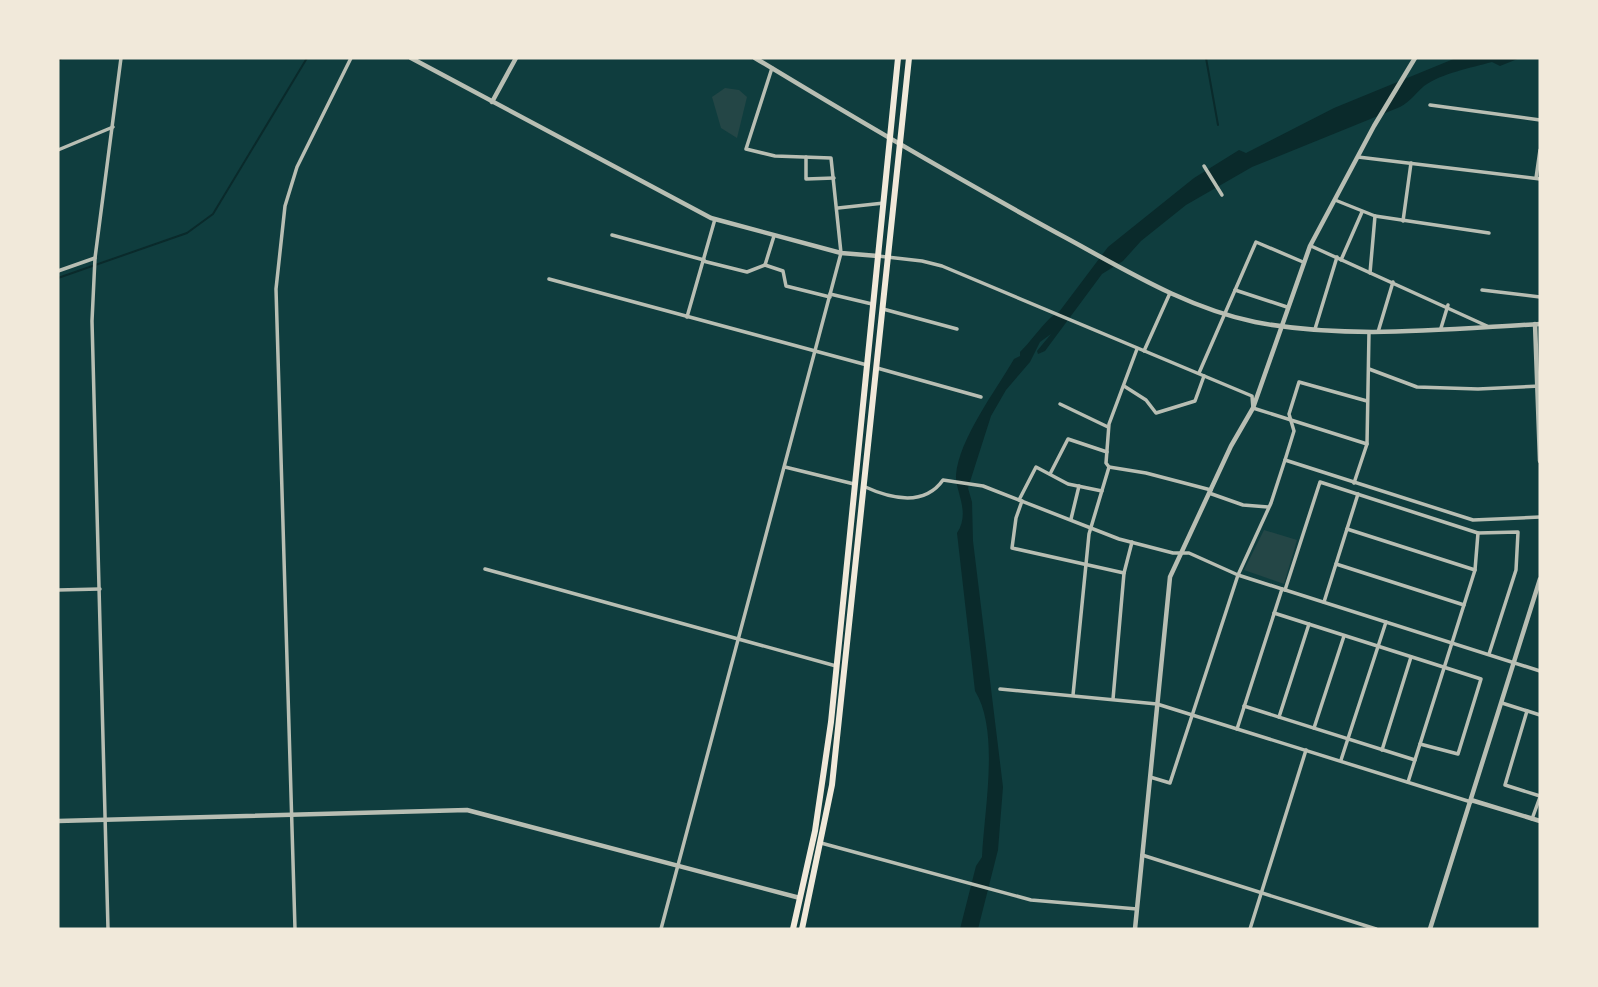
<svg xmlns="http://www.w3.org/2000/svg" width="1598" height="987" font-family="Barlow,sans-serif">
	<rect width="100%" height="100%" fill="#0f3d3e"/>
	<g fill="#244646">
		<path d="M725 88 739 90 747 97 737 138 721 128 712 97Z"/>
		<path d="M1264 530 1297 540 1284 584 1244 570Z"/>
	</g>
	<path fill="#0a2a2b" d="M1456 58H1520L1500 66 1492 62C1471 68 1442 73 1424 86 1415 94 1411 101 1400 107L1252 167 1186 205 1141 241 1123 261 1102 274 1045 351 1038 354 1037 351 1051 334 1040 342 1030 362 1006 390 991 416 968 488 972 502 973 541 1003 787 998 850 978 929H960L976 866 982 857C984 811 1000 731 975 691L957 533C971 512 955 491 956 475 959 439 996 390 1014 359L1020 356V352C1032 341 1047 317 1059 312L1108 247 1194 178 1239 150 1246 153 1334 108Z"/>
	<g fill="none" stroke-linecap="round" stroke-linejoin="round">
		<g stroke="#0a2a2b" stroke-width="2">
			<path d="M1206 58 1218 125"/>
			<path d="M58 61 62 58"/>
			<path d="M58 278 187 233 213 214 307 58"/>
		</g>
		<g stroke="#b8beb3" stroke-width="3.5">
			<path d="M1430 105 1540 120"/>
			<path d="M58 150 113 127"/>
			<path d="M806 157V179L834 178"/>
			<path d="M1358 157 1540 179"/>
			<path d="M1204 166 1222 195"/>
			<path d="M1536 178 1540 150"/>
			<path d="M1335 200 1375 216 1489 233"/>
			<path d="M838 208 884 203"/>
			<path d="M1403 221 1411 163"/>
			<path d="M612 235 704 260"/>
			<path d="M1311 246 1487 326"/>
			<path d="M878 256 922 261 942 266 1252 396 1253 408 1367 444"/>
			<path d="M1341 260 1362 212"/>
			<path d="M703 261 747 272 765 265 783 271 786 286 830 297"/>
			<path d="M765 265 774 236"/>
			<path d="M58 271 95 258"/>
			<path d="M1370 273 1375 216"/>
			<path d="M549 279 867 365"/>
			<path d="M1235 290 1287 307"/>
			<path d="M1482 290 1540 297"/>
			<path d="M830 294 872 304"/>
			<path d="M883 309 957 329"/>
			<path d="M687 317 715 219"/>
			<path d="M1441 328 1448 305"/>
			<path d="M1315 329 1337 257"/>
			<path d="M1378 332 1393 282"/>
			<path d="M1144 351 1170 293"/>
			<path d="M877 368 981 397"/>
			<path d="M1369 369 1417 387 1478 389 1540 386"/>
			<path d="M1199 373 1256 242 1303 262"/>
			<path d="M1124 386 1146 400 1156 413 1195 401 1204 376"/>
			<path d="M1060 404 1108 427"/>
			<path d="M1285 460 1473 520 1540 517"/>
			<path d="M785 467 854 484"/>
			<path d="M1109 467 1146 473 1211 490"/>
			<path d="M1050 474 1068 439 1107 452"/>
			<path d="M1354 483 1367 444 1369 332"/>
			<path d="M863 486C891 499 924 507 943 480L983 486 1119 539 1173 553H1189L1238 575 1540 671"/>
			<path d="M1209 493 1243 505 1268 507"/>
			<path d="M1019 500 1036 467 1068 484 1102 491"/>
			<path d="M1022 501 1016 518 1012 548 1124 573"/>
			<path d="M1071 519 1079 486"/>
			<path d="M1347 529 1475 570"/>
			<path d="M1336 564 1464 605"/>
			<path d="M485 569 836 666"/>
			<path d="M58 590 100 589"/>
			<path d="M1285 590 1320 482 1478 533 1518 532 1516 570 1489 654"/>
			<path d="M1324 602 1358 494"/>
			<path d="M1274 613 1481 679 1458 754 1420 744"/>
			<path d="M1000 689 1157 704 1471 802"/>
			<path d="M1073 695 1089 534 1109 467 1106 463 1109 424 1137 349"/>
			<path d="M1113 699 1124 573 1132 542"/>
			<path d="M1502 703 1540 715"/>
			<path d="M1244 706 1415 760"/>
			<path d="M1527 711 1505 785 1540 796"/>
			<path d="M1279 717 1309 624"/>
			<path d="M1314 728 1344 636"/>
			<path d="M1237 729 1282 589"/>
			<path d="M1382 750 1411 657"/>
			<path d="M1341 760 1386 622"/>
			<path d="M1150 777 1170 783 1238 575 1271 503 1285 460 1294 431 1289 414 1299 382 1367 401"/>
			<path d="M1408 782 1475 570 1478 533"/>
			<path d="M1532 819 1540 797"/>
			<path d="M821 843 1031 900 1137 909"/>
			<path d="M1142 855 1376 929"/>
			<path d="M108 929 92 321 95 258 121 58"/>
			<path d="M295 929 276 289 285 206 297 167 351 58"/>
			<path d="M661 929 841 253 831 158 775 156 746 149 772 68"/>
			<path d="M1250 929 1306 750"/>
		</g>
		<g stroke="#b8beb3" stroke-width="4.5">
			<path d="M411 58 711 218 841 253 878 256"/>
			<path d="M755 58C854 118 955 177 1057 233 1121 267 1183 307 1255 322 1348 340 1446 329 1540 324"/>
			<path d="M492 102 516 58"/>
			<path d="M1535 324 1540 461"/>
			<path d="M1471 800 1540 821"/>
			<path d="M58 821 467 810 800 898"/>
			<path d="M1135 929 1170 577 1231 446 1253 408 1310 246 1374 126 1415 58"/>
			<path d="M1430 929 1540 579"/>
		</g>
		<g stroke="#f1e9da" stroke-width="6">
			<path d="M793 929 815 831 831 722 898 58"/>
			<path d="M802 929 832 785 909 58"/>
		</g>
	</g>
	<rect width="1598" height="987" fill="none" stroke="#f1e9da" stroke-width="119"/>
</svg>
